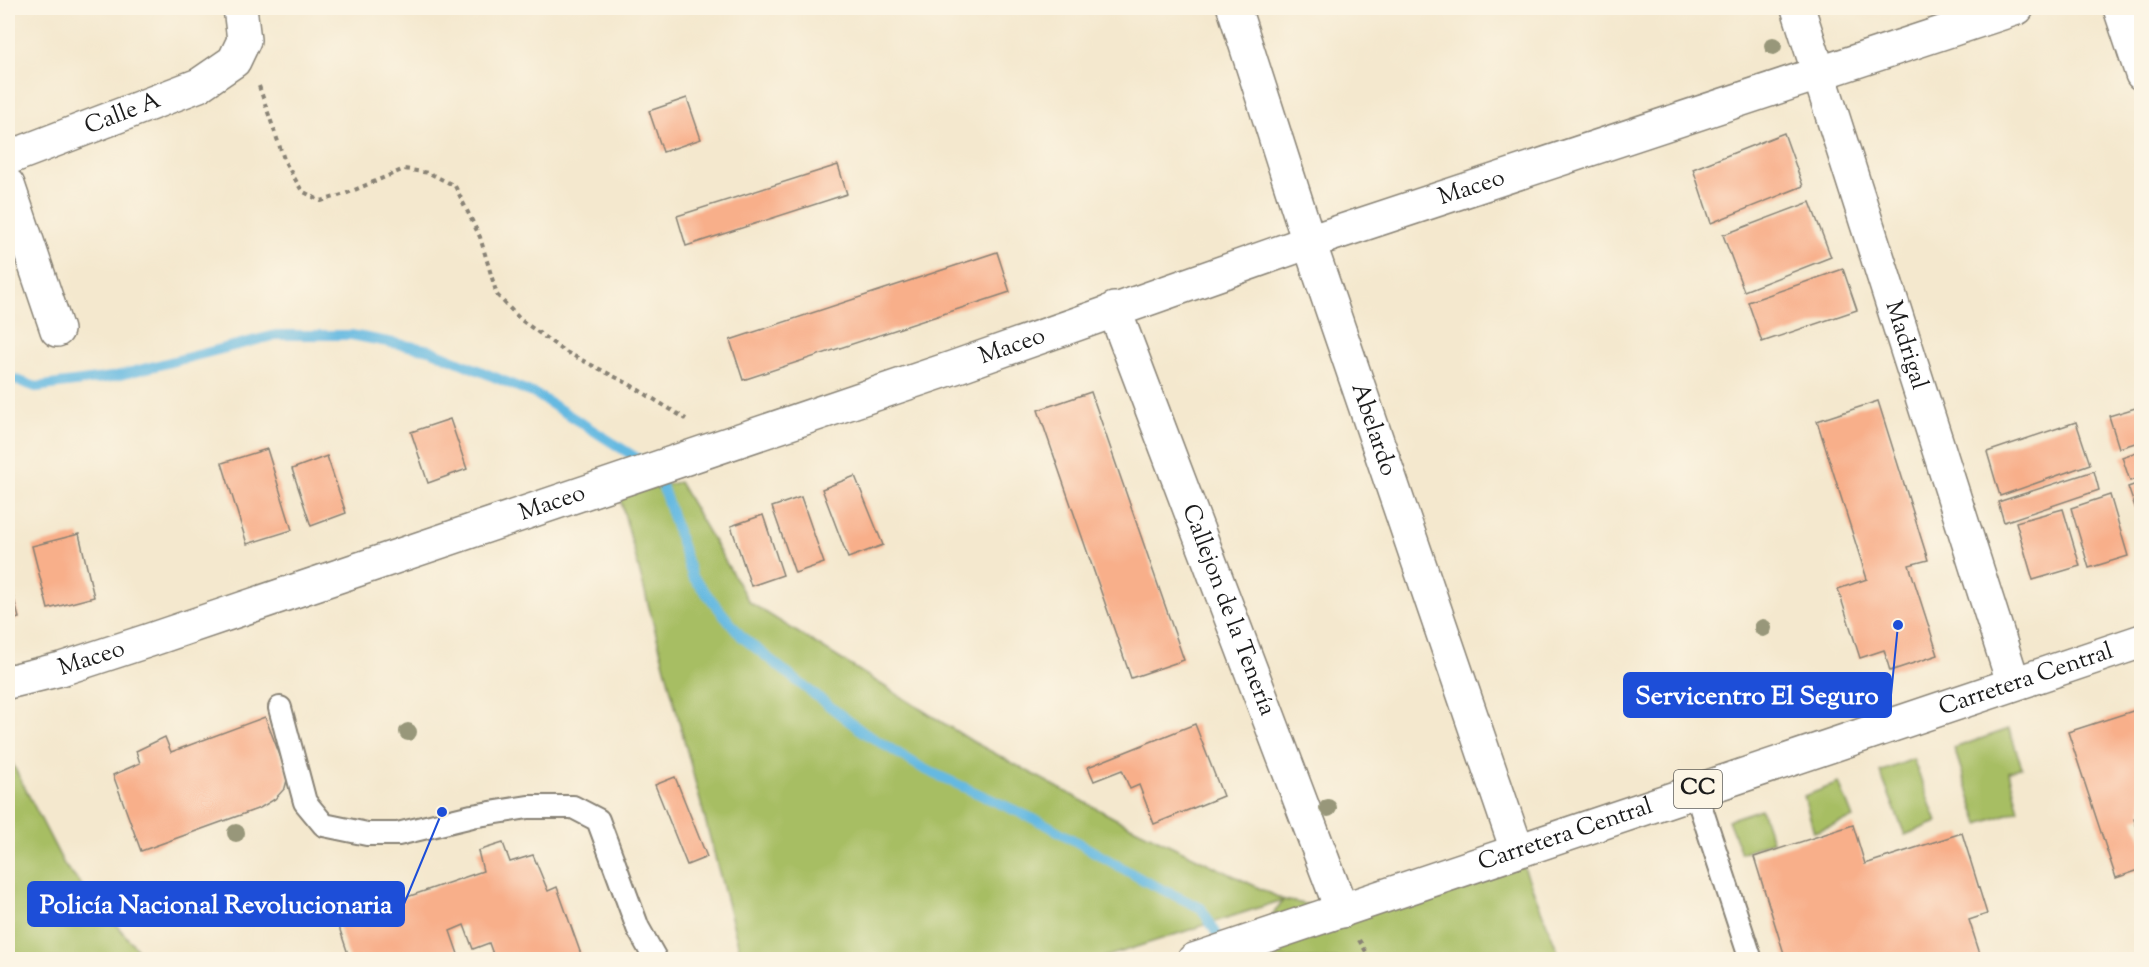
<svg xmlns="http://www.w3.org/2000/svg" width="2149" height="967" font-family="'Sorts Mill Goudy',serif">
	<rect width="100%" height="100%" fill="#fcf5e5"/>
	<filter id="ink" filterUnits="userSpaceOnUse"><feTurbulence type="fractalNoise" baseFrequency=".0167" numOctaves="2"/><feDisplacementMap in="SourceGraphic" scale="12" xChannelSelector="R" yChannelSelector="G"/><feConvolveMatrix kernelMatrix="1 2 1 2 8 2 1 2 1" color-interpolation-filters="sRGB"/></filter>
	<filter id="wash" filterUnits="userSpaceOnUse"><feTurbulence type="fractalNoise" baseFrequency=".008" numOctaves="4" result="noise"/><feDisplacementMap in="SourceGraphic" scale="24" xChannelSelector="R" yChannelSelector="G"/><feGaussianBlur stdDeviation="1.35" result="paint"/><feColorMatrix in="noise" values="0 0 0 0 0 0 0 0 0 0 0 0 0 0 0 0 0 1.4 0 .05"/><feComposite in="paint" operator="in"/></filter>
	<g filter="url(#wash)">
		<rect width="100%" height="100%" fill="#f4e8ce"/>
		<g fill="#a7be63" stroke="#626d40" stroke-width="1.5">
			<path d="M679 482 749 602 972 741 1118 820 1284 900 1342 911 1517 850 1561 959H1252L1255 940 1283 900 1099 959H742L619 494Z"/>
			<path d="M2009 729 2022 767 2009 772 2019 810 1979 824 1954 748Z"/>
			<path d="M8 755 65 866 146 959H8Z"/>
			<path d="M1913 759 1937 822 1905 835 1880 772Z"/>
			<path d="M1839 783 1853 818 1814 832 1804 796Z"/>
			<path d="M1761 809 1772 841 1741 853 1728 820Z"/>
		</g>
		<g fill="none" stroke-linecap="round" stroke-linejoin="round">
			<path stroke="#65b9e1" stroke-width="10" d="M8 377 36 387 112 377 276 335H351L430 350 537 395 643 462 662 485 692 576 742 637 797 681 863 732 924 769 1047 825 1145 881 1201 908 1224 946"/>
		</g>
		<g id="blocks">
			<g fill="#f8af8a">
				<path d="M687 98 701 139 663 152 649 111Z"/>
				<path d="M1784 133 1803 186 1711 223 1693 169Z"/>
				<path d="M838 165 847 194 686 246 677 216Z"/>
				<path d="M1810 202 1831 257 1744 291 1723 235Z"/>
				<path d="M997 252 1010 292 743 380 730 340Z"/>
				<path d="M1843 269 1857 310 1762 342 1748 302Z"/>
				<path d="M1091 392 1184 660 1131 678 1038 410Z"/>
				<path d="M1878 401 1928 560 1909 565 1938 655 1890 671 1884 650 1860 658 1838 589 1867 579 1817 421Z"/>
				<path d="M2142 406V441L2119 448 2109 416Z"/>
				<path d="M450 419 467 469 428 483 411 432Z"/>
				<path d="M2076 422 2090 464 2000 496 1987 452Z"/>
				<path d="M267 449 292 530 247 544 222 463Z"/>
				<path d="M2142 450V477L2130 481 2122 457Z"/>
				<path d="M327 456 346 513 311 526 292 469Z"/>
				<path d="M2094 471 2099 490 2004 522 1998 502Z"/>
				<path d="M855 476 883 545 848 558 822 489Z"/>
				<path d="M2142 482V524H2141L2128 487Z"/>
				<path d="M2110 495 2128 556 2089 568 2071 508Z"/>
				<path d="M801 497 824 563 795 573 772 507Z"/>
				<path d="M2063 509 2080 566 2033 580 2016 522Z"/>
				<path d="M763 515 783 575 751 586 731 526Z"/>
				<path d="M79 534 94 597 48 609 32 546Z"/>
				<path d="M8 577 19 618 8 621Z"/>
				<path d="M2142 708V816L2134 819 2142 841V869L2116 878 2068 732Z"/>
				<path d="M265 717 288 776 285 788 275 799 260 808 141 851 113 775 140 763 136 751 165 737 171 752Z"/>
				<path d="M1195 724 1223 796 1154 824 1139 785 1130 789 1122 770 1094 781 1088 767Z"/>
				<path d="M675 777 707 857 687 865 655 785Z"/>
				<path d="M1853 825 1865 864 1962 833 1987 914 1969 920 1982 960H1786L1754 857Z"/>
				<path d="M503 843 510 862 533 855 548 891 557 887 583 960H495L489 943 473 949 464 925 450 931 460 960H350L337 921 483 871 478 851Z"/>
			</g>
		</g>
	</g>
	<g filter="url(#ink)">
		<use href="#blocks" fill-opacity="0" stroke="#888275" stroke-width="1.5"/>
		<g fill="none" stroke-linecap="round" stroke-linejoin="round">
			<g stroke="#888275" stroke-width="26">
				<g id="lane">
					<path d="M280 708 305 802 324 825 367 834H398L472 816 528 807H573L598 820 638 928 656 960"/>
					<path d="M1695 790 1751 960"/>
				</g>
			</g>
			<g stroke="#888275" stroke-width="36">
				<g id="street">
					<path id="s1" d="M1234 8 1309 242 1517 850"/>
					<path id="s2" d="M1798 8 2013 682"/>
					<path d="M2120 8 2142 74"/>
					<path id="s3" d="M8 158 199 85 234 61 244 40 240 8"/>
					<path d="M8 185 57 330"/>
					<path id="s4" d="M1114 309 1342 911"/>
					<path id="s5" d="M8 682 61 669 153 639 955 367 1309 242 2017 8"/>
				</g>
			</g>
			<g stroke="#888275" stroke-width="36">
				<g id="highway">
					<path id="s6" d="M1194 960 2142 641"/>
				</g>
			</g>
			<g stroke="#888275" stroke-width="4" stroke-dasharray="4.5 4.5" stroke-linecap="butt">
				<path d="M259 86 285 162 302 191 321 201 345 194 404 169 429 173 455 186 480 237 497 295 521 320 564 351 629 384 686 419"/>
				<path d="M1359 940 1371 960"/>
			</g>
			<use href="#lane" stroke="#fff" stroke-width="22"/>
			<use href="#street" stroke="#fff" stroke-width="33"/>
			<use href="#highway" stroke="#fff" stroke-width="33"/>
		</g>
		<g fill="#98977a">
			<circle cx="1773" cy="46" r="9"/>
			<circle cx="1763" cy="628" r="9"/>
			<circle cx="408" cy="732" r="9"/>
			<circle cx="1328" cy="808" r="9"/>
			<circle cx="236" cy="833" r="9"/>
		</g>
	</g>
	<g text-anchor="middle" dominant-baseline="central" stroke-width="4.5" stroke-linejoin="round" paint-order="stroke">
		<rect fill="#fcf5e5" stroke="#5f5d58" stroke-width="1.5" x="1674" y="770" width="48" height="38" rx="4.5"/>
		<g font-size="22" font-weight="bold" fill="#1c1c1c">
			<text x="1698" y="789">CC</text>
		</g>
		<g font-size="24" fill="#1c1c1c" stroke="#fcf5e5">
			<text stroke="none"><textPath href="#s3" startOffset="123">Calle A</textPath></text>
			<text stroke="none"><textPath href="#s5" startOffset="1545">Maceo</textPath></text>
			<text stroke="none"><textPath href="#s2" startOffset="354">Madrigal</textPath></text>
			<text stroke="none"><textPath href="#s5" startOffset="1059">Maceo</textPath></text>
			<text stroke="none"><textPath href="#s1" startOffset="444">Abelardo</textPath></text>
			<text stroke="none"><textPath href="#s5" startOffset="573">Maceo</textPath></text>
			<text stroke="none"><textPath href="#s4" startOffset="322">Callejon de la Tenería</textPath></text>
			<text stroke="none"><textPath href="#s5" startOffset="87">Maceo</textPath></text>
			<text stroke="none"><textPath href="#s6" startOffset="878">Carretera Central</textPath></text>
			<text stroke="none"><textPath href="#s6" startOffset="392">Carretera Central</textPath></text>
		</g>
	</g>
	<path fill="none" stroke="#1d4ed8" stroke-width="2" d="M1898 625L1891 695M442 812L404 904"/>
	<g fill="#1d4ed8" stroke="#fcf5e5" stroke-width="2">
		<circle cx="1898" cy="625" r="6"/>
		<circle cx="442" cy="812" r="6"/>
	</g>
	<g fill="#1d4ed8" stroke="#1d4ed8" stroke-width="2">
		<rect x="1624" y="673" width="267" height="44" rx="6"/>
		<rect x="28" y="882" width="376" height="44" rx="6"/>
	</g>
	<g font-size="26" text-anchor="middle" font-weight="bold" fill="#fff">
		<text x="1757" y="704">Servicentro El Seguro</text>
		<text x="216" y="913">Policía Nacional Revolucionaria</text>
	</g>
	<rect width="2149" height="967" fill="none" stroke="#fcf5e5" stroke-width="30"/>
</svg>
